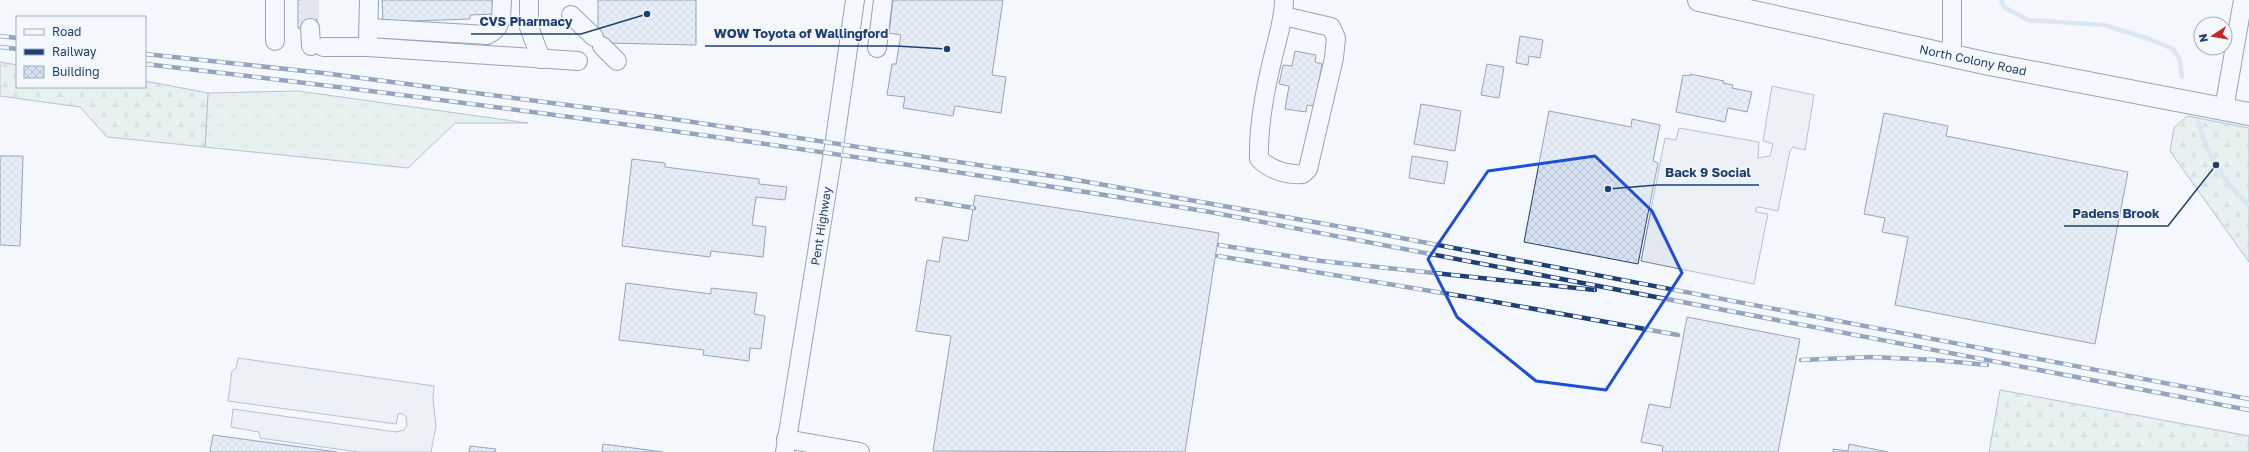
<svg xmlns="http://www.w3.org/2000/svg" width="2249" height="452" font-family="'Golos Text',sans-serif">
	<defs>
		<pattern id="grass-tufts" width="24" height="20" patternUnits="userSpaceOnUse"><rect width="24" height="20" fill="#d7e8df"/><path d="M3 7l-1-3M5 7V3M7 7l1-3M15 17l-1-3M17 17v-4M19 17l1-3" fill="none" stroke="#b8c8c3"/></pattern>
		<pattern id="forest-firs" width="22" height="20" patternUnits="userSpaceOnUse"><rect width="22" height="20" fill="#d7e8df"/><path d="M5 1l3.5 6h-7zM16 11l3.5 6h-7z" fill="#b8c8c3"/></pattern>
		<pattern id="building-cross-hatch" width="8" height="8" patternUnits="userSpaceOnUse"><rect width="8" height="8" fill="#d5e0f0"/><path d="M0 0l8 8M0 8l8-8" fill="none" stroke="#b6c1d1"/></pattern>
	</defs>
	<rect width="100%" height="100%" fill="#f4f7fb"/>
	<path fill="url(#grass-tufts)" stroke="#687fa3" d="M298 91 528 123H455L408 168 205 147 208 93Z"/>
	<g fill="url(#forest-firs)" stroke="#687fa3">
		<path d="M0 62 17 65V87H145V81L208 93 205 147 107 137 80 107 0 96Z"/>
		<path d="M2187 116 2249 128V262L2170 151 2174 128Z"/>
		<path d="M2000 390 2249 436V452H1989Z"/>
	</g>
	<g fill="#e3e8f0" stroke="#687fa3">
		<path d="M1772 86 1814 95 1805 150 1793 147 1790 151 1778 211 1759 207 1756 208V212L1768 214 1754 284 1641 261 1665 138 1676 140 1679 128 1759 142 1758 158 1770 156 1773 144 1763 141Z"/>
		<path d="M238 358 434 386 433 399 436 426 431 452H358L260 438 259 432 231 427 233 409 396 432 404 430 407 425 406 417 402 413 398 414 396 424 228 401 232 371 236 368Z"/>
	</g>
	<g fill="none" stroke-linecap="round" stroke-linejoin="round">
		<g stroke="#bed0e5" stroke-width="4.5">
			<path d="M2001 0 2004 7 2028 20 2104 25 2149 39 2173 49 2180 60 2182 77"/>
			<path d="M2198 122C2207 153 2224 184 2249 205"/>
		</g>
	</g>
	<g fill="url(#building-cross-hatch)" stroke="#1d3f73">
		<rect x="298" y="0" width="19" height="28"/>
		<path d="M382 0H492L493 14 470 15V19L383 22Z"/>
		<path d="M598 0H696V45L605 43 597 52 589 43 598 28Z"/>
		<path d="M893 0H1003L992 75 1006 77 1001 113 955 106 953 116 903 108 905 97 887 95 892 64H896L901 35 889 33Z"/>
		<path d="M1520 36 1543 40 1540 58 1529 56 1528 65 1516 63Z"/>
		<path d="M1295 51 1316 55 1315 62 1322 64 1315 106 1307 105 1306 112 1285 109 1289 86 1279 84 1283 65 1292 66Z"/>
		<path d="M1487 64 1504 67 1499 98 1481 95Z"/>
		<path d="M1690 74 1724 81 1723 83 1733 85 1732 88 1752 92 1747 112 1728 108 1725 122 1676 112 1683 75 1690 76Z"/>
		<path d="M1421 104 1461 111 1455 151 1414 144Z"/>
		<path d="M1549 111 1631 127 1632 119 1660 125 1653 161 1658 163 1638 264 1524 242Z"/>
		<path d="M1884 113 1948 126 1946 136 2128 172 2095 344 1895 305 1908 237 1882 232 1885 218 1864 214Z"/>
		<path d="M0 156H23L20 246 0 245Z"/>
		<path d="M1412 156 1448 162 1444 184 1409 178Z"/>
		<path d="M632 159 665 163V167L759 179V184L787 187 785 200 756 197 752 225 766 227 763 257 711 251 710 257 622 246Z"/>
		<path d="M975 195 1219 233 1185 452 933 451 951 336 916 331 927 260 939 262 943 237 968 241Z"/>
		<path d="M626 283 711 294V288L757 293 754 314 765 316 761 349 750 348 749 361 703 355 704 350 619 340Z"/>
		<path d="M1687 317 1800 339 1778 452H1662L1663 446 1641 442 1649 404 1670 408Z"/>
		<path d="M213 435 337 452H210Z"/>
		<path d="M603 444 663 452H602Z"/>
		<path d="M1849 444 1888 452H1833V449L1848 451Z"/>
		<path d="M470 446 496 449 495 452H469Z"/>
	</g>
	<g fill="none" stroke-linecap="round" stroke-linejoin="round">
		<path stroke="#c9d2e0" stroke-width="18" stroke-dasharray="18 9" stroke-linecap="butt" d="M310 0V28"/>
		<g stroke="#1d3f73" stroke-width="20">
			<g id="minor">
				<path d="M275 0V41"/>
				<path d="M529 0V27L541 59"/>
				<path d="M1284 0C1284 18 1279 32 1275 49 1266 84 1258 123 1259 159 1271 170 1287 175 1303 174L1308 169 1334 58 1336 38 1331 27 1284 16"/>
				<path d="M1952 0V56"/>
				<path d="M571 15 594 37"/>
				<path d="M310 28 311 46"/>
				<path d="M369 28 487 35C503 28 501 16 502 0"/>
				<path d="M368 39 369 0"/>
				<path d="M602 46 617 61"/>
				<path d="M323 47H368L578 61"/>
				<path d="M877 48 883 0"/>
				<path d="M2224 109 2243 0"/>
				<path d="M786 439 860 452"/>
				<path d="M785 452 833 153 855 0"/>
			</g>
		</g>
		<g stroke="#1d3f73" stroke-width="24">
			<path id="major" d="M1699 0 1989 64 2249 114"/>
		</g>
		<use href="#minor" stroke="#f4f7fb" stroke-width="18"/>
		<use href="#major" stroke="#f4f7fb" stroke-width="22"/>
		<g stroke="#1d3f73" stroke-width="4.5">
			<g id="rail">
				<path d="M0 36 17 38"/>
				<path d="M0 47 17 49"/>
				<path d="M145 54 323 73 659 117 1065 178 1359 230 2249 399"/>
				<path d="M145 64C501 105 856 154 1210 212L2249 410"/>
				<path d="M917 199 974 208"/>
				<path d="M1219 245 1321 261 1595 290"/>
				<path d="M1218 256 1479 299 1678 335"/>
				<path d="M1801 360 1872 357 1935 360 1987 365"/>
			</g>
		</g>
		<use href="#rail" stroke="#f4f7fb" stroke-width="3" stroke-dasharray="9" stroke-linecap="butt"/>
	</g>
	<path d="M0 0H2249V452H0ZM1595 156 1652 211 1682 273 1606 390 1536 381 1457 317 1428 259 1488 171Z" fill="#f4f7fb" fill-opacity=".55" fill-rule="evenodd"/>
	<path fill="none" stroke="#1d4ed8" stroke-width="3" stroke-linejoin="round" d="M1595 156 1652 211 1682 273 1606 390 1536 381 1457 317 1428 259 1488 171Z"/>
	<g text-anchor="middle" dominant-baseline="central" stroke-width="3" stroke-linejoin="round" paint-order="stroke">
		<g font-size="12" fill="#1d3f73" stroke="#f4f7fb">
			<text transform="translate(1973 60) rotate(12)">North Colony Road</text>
			<text transform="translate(821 226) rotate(-81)">Pent Highway</text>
		</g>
	</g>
	<path fill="none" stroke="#1d3f73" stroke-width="1.5" d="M647 14L581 34H471M947 49L896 46H705M1608 189L1657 185H1759M2216 165L2168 226H2064"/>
	<g fill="#1d3f73" stroke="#f4f7fb" stroke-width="1.5">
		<circle cx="647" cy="14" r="4"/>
		<circle cx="947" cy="49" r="4"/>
		<circle cx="1608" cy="189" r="4"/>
		<circle cx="2216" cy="165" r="4"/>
	</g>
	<g font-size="13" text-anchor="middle" font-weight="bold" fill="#1d3f73" stroke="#f4f7fb" stroke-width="3" stroke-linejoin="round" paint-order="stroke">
		<text x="526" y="26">CVS Pharmacy</text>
		<text x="801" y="38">WOW Toyota of Wallingford</text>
		<text x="1708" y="177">Back 9 Social</text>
		<text x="2116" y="218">Padens Brook</text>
	</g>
	<rect x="16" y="16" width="130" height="72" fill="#f4f7fb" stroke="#9eadc5"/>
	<rect x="24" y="29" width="20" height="6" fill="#f4f7fb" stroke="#9eadc5"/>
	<text x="52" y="36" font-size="12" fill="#1d3f73">Road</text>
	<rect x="24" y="49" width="20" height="6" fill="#1d3f73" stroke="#9eadc5"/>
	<text x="52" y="56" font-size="12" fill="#1d3f73">Railway</text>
	<rect x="24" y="66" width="20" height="12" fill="url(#building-cross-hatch)" stroke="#9eadc5"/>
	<text x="52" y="76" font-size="12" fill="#1d3f73">Building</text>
	<g transform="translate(2213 36) rotate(258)"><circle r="19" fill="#f4f7fb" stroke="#9eadc5"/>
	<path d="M0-3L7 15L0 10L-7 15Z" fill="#c62828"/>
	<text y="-6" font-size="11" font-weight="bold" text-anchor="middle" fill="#1d3f73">N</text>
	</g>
</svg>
